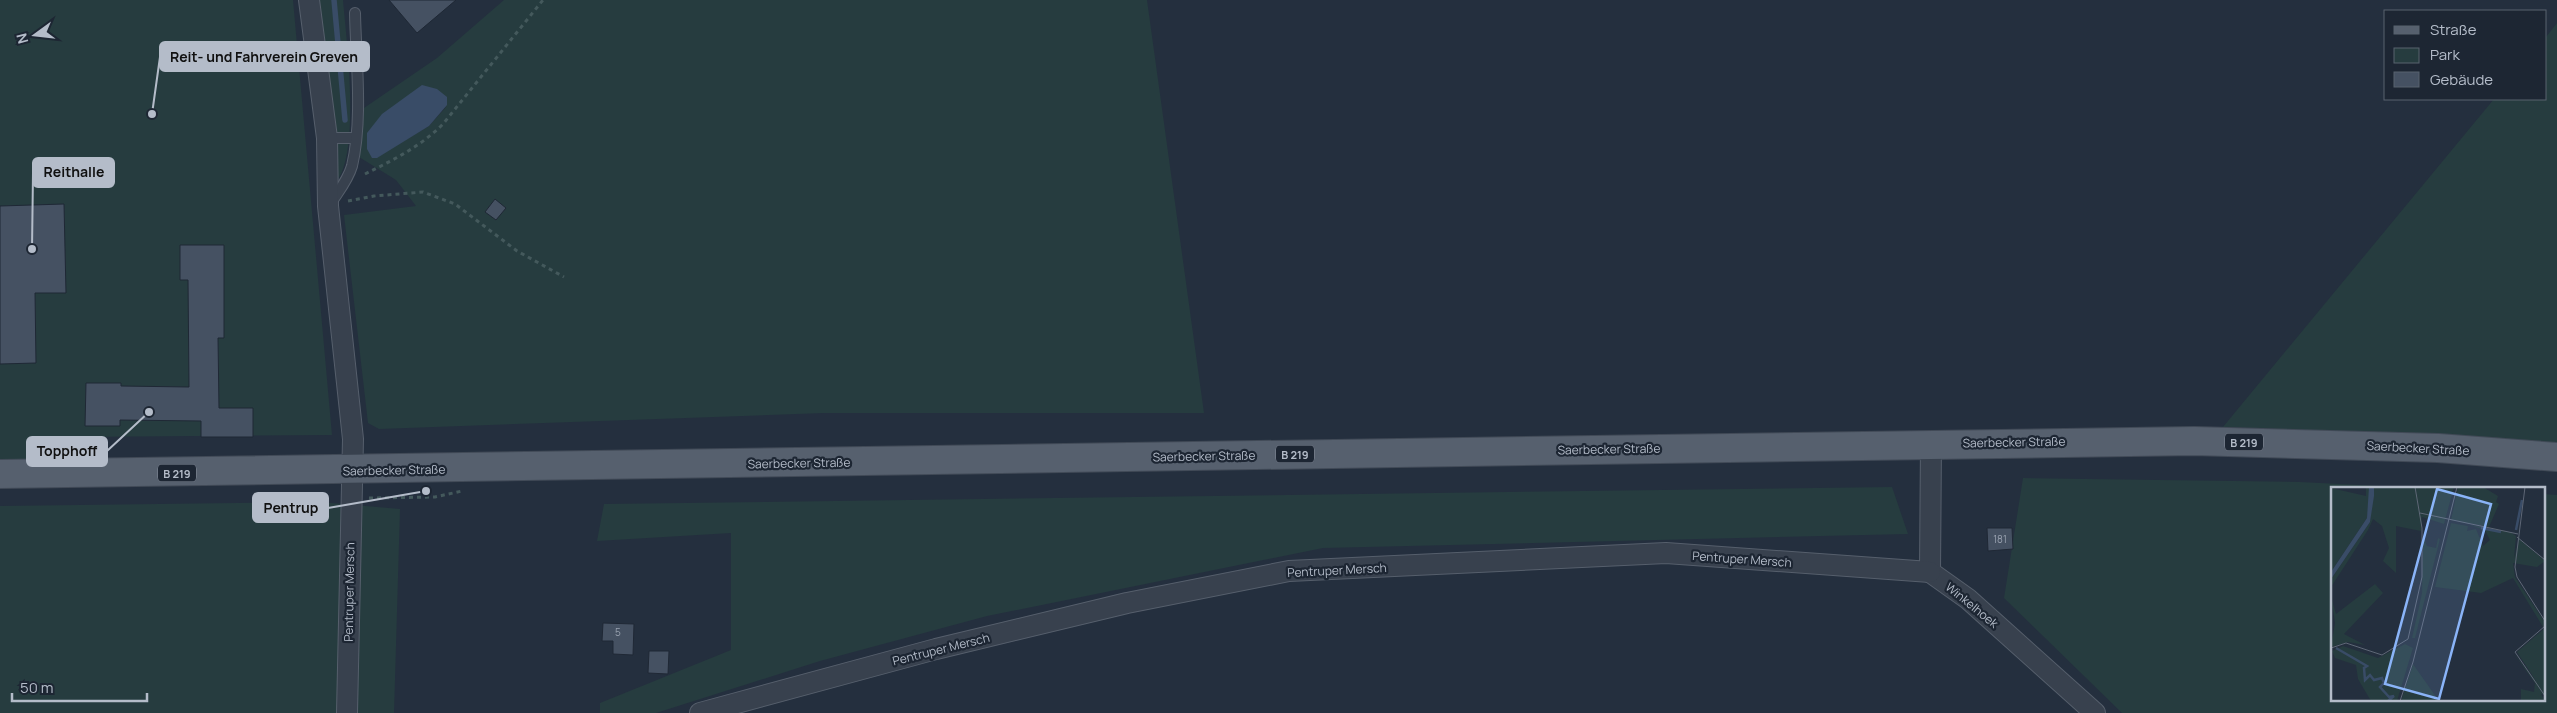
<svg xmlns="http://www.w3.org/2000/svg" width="2557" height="713" font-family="Manrope,sans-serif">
	<rect width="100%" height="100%" fill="#242f3e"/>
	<g fill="#263c3f" fill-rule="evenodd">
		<path d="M0 0H293L332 435 73 437 70 452 55 459H0Z"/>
		<path d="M315 0H343C346 37 363 164 332 186Z"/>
		<path d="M504 0H1147L1204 413H824L379 429 368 423 344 215 416 206 396 180 359 157 364 108 437 58ZM447 106 429 126 381 154Z"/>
		<path d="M2557 23V443L2394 433 2223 427 2494 99H2546V37Z"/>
		<path d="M2023 478 2300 482 2420 488H2332V699H2543V494L2557 495V713H2122L2004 598Z"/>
		<path d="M1892 487 1908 534 1323 548 987 616 820 661 656 713H600V703L731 650V533L597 541 604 504Z"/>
		<path d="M320 502 400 509 394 713H0V506Z"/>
	</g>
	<path fill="#394c67" d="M422 85 437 89 447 97V105L429 126 377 158H372L367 149V133L382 114Z"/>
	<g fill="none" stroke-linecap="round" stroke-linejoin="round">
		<path stroke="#394c67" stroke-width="5.5" d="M334 0 345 120"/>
	</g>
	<g fill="#455162" stroke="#1f2835">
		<path d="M389 0H456L417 33Z"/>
		<path d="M495 199 506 208 496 220 485 212Z"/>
		<path d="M64 204 66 293H35L36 363 0 364V206Z"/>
		<path d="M180 245H224V338H218L219 408H253V437H201V421L120 420V426H85L86 383H121V386L189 387 188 280H180Z"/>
		<path d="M1987 528H2012L2013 549 1988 551Z"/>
		<path d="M603 623 634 624 633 655 613 654V641H602Z"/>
		<path d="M649 651H669L668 674 648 673Z"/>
	</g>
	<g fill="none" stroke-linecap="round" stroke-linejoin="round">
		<g stroke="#565f6c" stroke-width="12">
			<g id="service">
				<path d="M327 138H355"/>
				<path d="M331 203C338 192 348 180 352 166 363 119 356 61 355 13"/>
			</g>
		</g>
		<g stroke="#565f6c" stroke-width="22">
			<g id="minor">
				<path d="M309 0 327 138 328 206 353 439 347 713"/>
				<path d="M1930 572 1968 599 2095 713"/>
				<path d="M1930 572 1931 443"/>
				<path d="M700 713 936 649 1127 603 1289 571 1666 553 1930 572"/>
			</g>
		</g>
		<g stroke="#414a57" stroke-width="30">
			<path id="primary" d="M0 474 2194 441 2438 448 2557 457"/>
		</g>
		<g stroke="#44595c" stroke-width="3" stroke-dasharray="4 4" stroke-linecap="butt">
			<path d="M365 174C393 160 420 147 443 124L543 0"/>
			<path d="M348 201 374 196 423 192 455 204 517 251 564 277"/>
			<path d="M369 498 435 497 462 491"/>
		</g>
		<use href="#service" stroke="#38414e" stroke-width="10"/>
		<use href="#minor" stroke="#38414e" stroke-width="20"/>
		<use href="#primary" stroke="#56606e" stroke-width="28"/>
	</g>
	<g text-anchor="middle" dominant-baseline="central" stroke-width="4.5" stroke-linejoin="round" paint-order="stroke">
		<g font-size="10" fill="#98a1af">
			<text x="2000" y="539">181</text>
			<text x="618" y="632">5</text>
		</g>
		<g fill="#1d2633" stroke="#878f9c" stroke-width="1">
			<rect x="2225" y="433.5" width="38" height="17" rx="4"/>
			<rect x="1276" y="445.5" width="38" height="17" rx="4"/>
			<rect x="158" y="464.5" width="38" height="17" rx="4"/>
		</g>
		<g font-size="11" font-weight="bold" fill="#b4bcc9">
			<text x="2244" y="442">B 219</text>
			<text x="1295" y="454">B 219</text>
			<text x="177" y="473">B 219</text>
		</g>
		<g font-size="12" fill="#b4bcc9" stroke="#1d2633">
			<text transform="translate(2014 442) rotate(-1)">Saerbecker Straße</text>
			<text transform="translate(2418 448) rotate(3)">Saerbecker Straße</text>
			<text transform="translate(1609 449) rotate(-1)">Saerbecker Straße</text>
			<text transform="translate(1204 456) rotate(-1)">Saerbecker Straße</text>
			<text transform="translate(799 463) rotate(-1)">Saerbecker Straße</text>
			<text transform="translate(394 470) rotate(-1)">Saerbecker Straße</text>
			<text transform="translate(1742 559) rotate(4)">Pentruper Mersch</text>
			<text transform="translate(1337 570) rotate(-3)">Pentruper Mersch</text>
			<text transform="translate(349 592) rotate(-89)">Pentruper Mersch</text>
			<text transform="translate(1972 605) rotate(39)">Winkelhoek</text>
			<text transform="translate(941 649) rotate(-14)">Pentruper Mersch</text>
		</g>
	</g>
	<g transform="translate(2331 487)">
		<rect width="214" height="214" fill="#242f3e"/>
		<path d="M35 0H38L39 15 36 31 0 85V1L35 9ZM43 0H123L113 37 91 30 90 44 65 39V86L52 74 58 61 51 39 42 32 37 43 0 100V92L39 35ZM127 0H152L167 9 165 15 168 17 158 40 120 33ZM120 36 137 39 136 44 145 42 152 59 159 53 154 43 139 38 179 45 185 49 183 72 188 52 214 74 206 80 182 76 184 90 213 134 212 140 182 91 150 106 104 100ZM92 48 96 59 105 61 107 51 109 52 84 151H81L91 106ZM44 97 52 106 13 147 34 158 17 155 0 160 4 136 0 110 5 127ZM214 141V208L210 207 214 214H190V202L203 205 204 196 183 167 205 194 186 165ZM74 157 82 161 66 214H40L27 192 25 178 4 171 1 164 12 159 47 171ZM82 177 108 214H70Z" fill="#263c3f"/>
		<path d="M38 0H43V9L39 35 0 92V85L36 31Z" fill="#394c67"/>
		<path fill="none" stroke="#394c67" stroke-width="2.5" d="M150 41 170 45M185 43 191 13M5 161 36 179 33 181 34 193 39 188 43 193 51 191 53 196 49 200 58 210 63 209 57 214"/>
		<path fill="none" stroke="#5e6776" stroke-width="1" d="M194 0 184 80 186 90 214 134M89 26 187 47M186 50 214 73M214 139 184 165 214 209M77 152 91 90V41L84 0M0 161 15 156 51 168 77 152M69 214 82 175 126 0"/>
		<path fill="#8ab4f8" fill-opacity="0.15" stroke="#8ab4f8" stroke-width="2.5" d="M106 2 160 17 108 212 54 197Z"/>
		<rect width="214" height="214" fill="none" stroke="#b4bcc9" stroke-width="2.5"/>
	</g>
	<path fill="none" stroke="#b4bcc9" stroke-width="2" d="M152 114L160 57M32 249L33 173M149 412L107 451M426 491L328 508"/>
	<g fill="#b4bcc9" stroke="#1d2633" stroke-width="2">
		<circle cx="152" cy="114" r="5"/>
		<circle cx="32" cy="249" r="5"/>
		<circle cx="149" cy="412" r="5"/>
		<circle cx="426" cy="491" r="5"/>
	</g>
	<g fill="#b4bcc9" stroke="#b4bcc9" stroke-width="2">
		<rect x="160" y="42" width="209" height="29" rx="5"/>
		<rect x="33" y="158" width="81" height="29" rx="5"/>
		<rect x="27" y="437" width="80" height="29" rx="5"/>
		<rect x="253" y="493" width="75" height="29" rx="5"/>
	</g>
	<g font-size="14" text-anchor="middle" font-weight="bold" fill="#111">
		<text x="264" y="62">Reit- und Fahrverein Greven</text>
		<text x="74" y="177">Reithalle</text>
		<text x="67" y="456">Topphoff</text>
		<text x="291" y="513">Pentrup</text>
	</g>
	<rect x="2384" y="10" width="162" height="90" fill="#1d2633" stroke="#59626f"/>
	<rect x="2394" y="26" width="25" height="8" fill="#56606e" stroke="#59626f"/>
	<text x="2430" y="35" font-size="15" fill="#b4bcc9">Straße</text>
	<rect x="2394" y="48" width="25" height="15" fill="#263c3f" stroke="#59626f"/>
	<text x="2430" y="60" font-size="15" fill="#b4bcc9">Park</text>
	<rect x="2394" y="72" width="25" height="15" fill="#455162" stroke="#59626f"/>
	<text x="2430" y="85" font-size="15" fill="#b4bcc9">Gebäude</text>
	<g transform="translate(35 35) rotate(255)" stroke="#1d2633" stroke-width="4" paint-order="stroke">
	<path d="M0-4L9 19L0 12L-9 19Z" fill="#b4bcc9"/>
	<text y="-8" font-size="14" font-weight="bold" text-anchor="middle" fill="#b4bcc9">N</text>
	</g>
	<path d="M12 693v8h135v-8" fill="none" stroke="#b4bcc9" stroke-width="2.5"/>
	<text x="20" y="693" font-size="15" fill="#b4bcc9" stroke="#1d2633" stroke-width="4" paint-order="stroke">50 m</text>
</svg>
